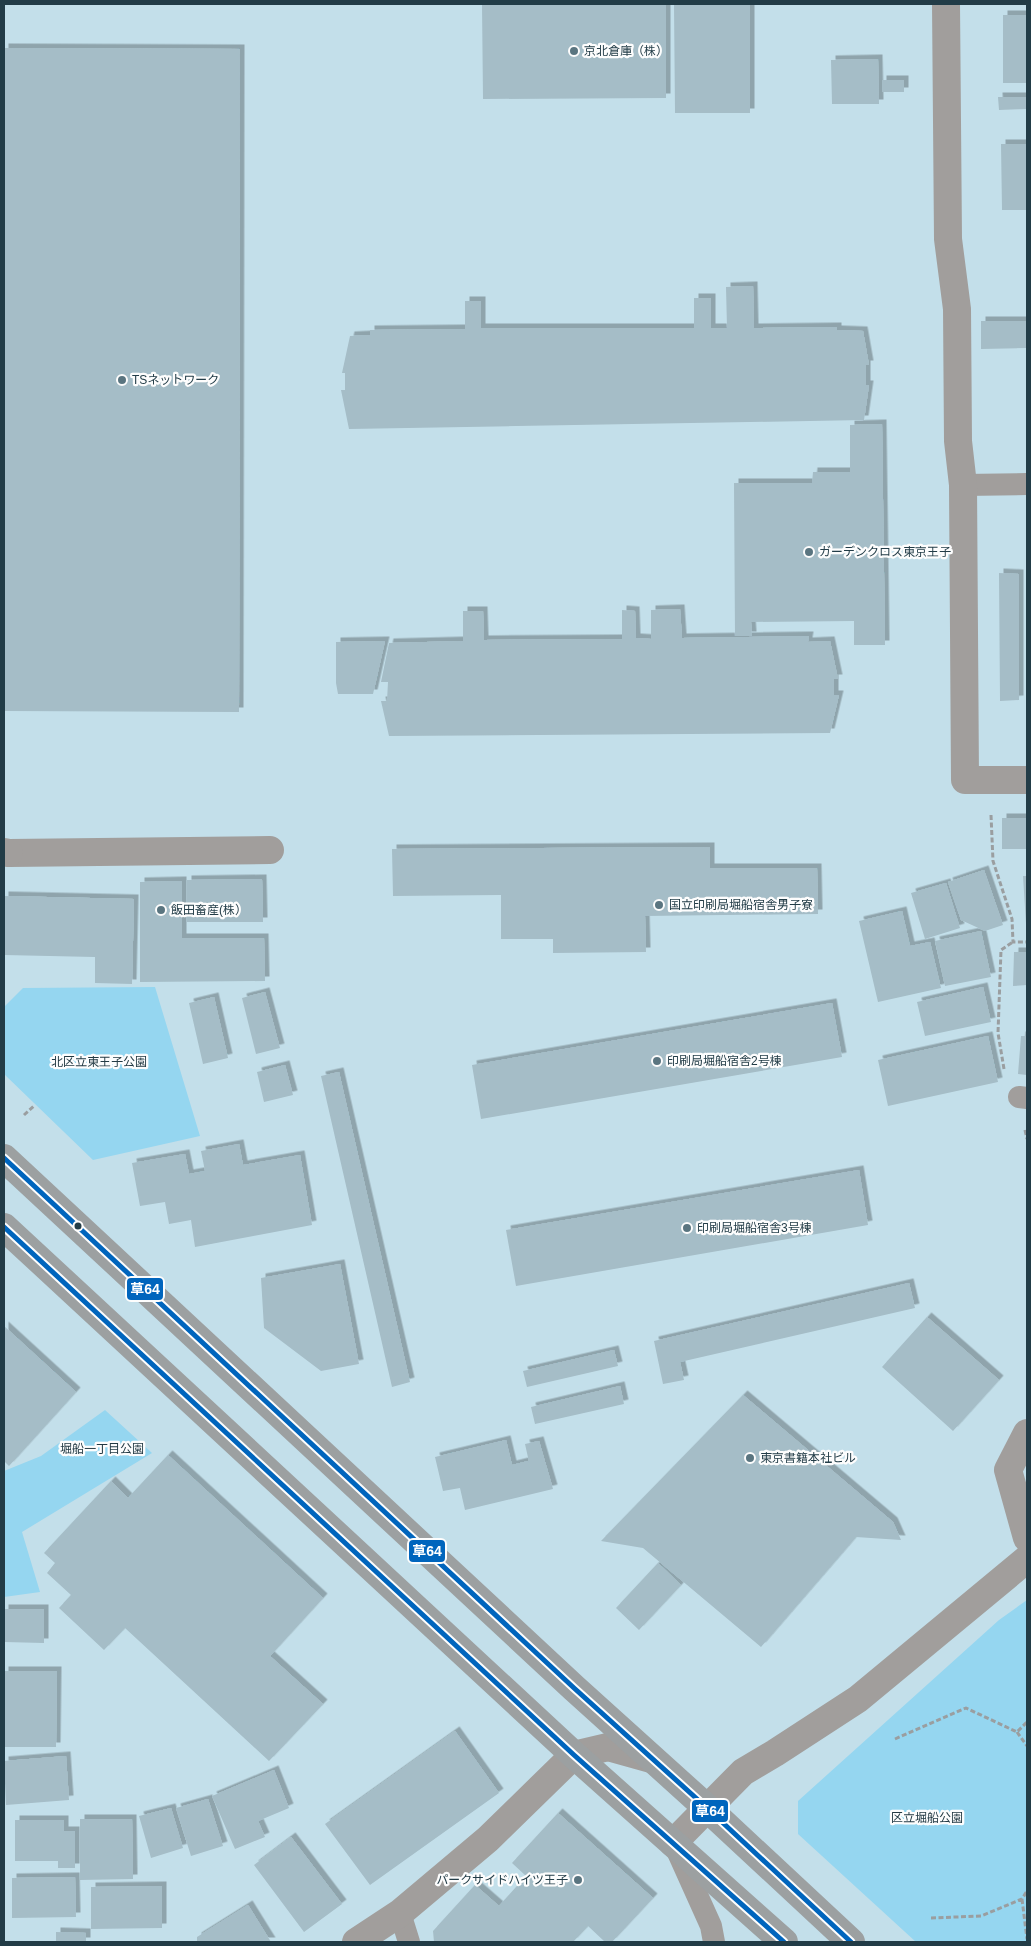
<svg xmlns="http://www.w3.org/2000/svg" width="1031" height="1946" font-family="Helvetica,'Noto Sans JP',sans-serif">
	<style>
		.green { fill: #95d6f0 }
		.building { fill: #a5bdc7; filter: url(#shadow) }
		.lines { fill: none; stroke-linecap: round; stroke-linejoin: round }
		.path { stroke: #9a9ea0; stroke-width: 3; stroke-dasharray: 5 2.5; stroke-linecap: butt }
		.service { stroke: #a19e9c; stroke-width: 22 }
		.minor { stroke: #a19e9c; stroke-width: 28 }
		.tertiary { stroke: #a19e9c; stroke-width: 28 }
		.primary { stroke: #9ca0a1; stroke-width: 28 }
		.bus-1-casing { stroke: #fdfdfd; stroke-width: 9 }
		.bus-1 { stroke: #0065bd; stroke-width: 5 }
		.poi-dot { fill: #5a7580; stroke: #fdfdfd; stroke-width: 2 }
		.bus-dot { fill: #223c47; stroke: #fdfdfd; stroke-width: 2 }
		.labels { text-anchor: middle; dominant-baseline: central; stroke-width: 4.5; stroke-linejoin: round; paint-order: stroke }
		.poi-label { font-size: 12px; fill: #223c47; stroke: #fdfdfd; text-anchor: start }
		.park-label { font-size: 12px; fill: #233a44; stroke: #fdfdfd }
		.line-badge { stroke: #fdfdfd; stroke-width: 2 }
		.badge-label { font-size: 14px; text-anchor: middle; font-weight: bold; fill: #fff }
	</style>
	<defs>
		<filter id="shadow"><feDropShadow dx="4.5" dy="-4.5" stdDeviation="0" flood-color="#0004"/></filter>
	</defs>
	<rect width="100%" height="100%" fill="#c3dfea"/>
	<!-- green -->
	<path class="green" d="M 155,987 L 200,1136 L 93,1160 L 4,1074 L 4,1007 L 23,988 Z
		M 105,1410 L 152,1453 L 22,1532 L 40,1592 L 4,1597 L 4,1471 L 41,1456 Z
		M 1027,1600 L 1027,1942 L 916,1942 L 798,1834 L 798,1801 L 999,1620 Z"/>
	<!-- building -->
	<path class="building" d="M 482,4 L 666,4 L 666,98 L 483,99 Z
		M 674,4 L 750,4 L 750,113 L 675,113 Z
		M 1003,15 L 1027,15 L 1027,83 L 1003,83 Z
		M 4,48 L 240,49 L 239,712 L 4,711 Z
		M 878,59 L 879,104 L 832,104 L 831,60 Z
		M 882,80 L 904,80 L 904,92 L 882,92 Z
		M 998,97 L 1027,97 L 1027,109 L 999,110 Z
		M 1001,144 L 1027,144 L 1027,210 L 1002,210 Z
		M 753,286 L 754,328 L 837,327 L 837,330 L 863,331 L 869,365 L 866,365 L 866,385 L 869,385 L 864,420 L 349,429 L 341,390 L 345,390 L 345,373 L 342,373 L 350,336 L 370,335 L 370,330 L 465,329 L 465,301 L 481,301 L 481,328 L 694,328 L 694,298 L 711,298 L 711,328 L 727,328 L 726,287 Z
		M 981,321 L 1027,321 L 1027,348 L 981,349 Z
		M 882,424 L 885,645 L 854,645 L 854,621 L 751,622 L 752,636 L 735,636 L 734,483 L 812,483 L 813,472 L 850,472 L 850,425 Z
		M 999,573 L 1019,574 L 1019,700 L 1000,701 Z
		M 680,609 L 682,638 L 809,636 L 808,642 L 830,641 L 838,679 L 834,679 L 834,695 L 839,695 L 830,733 L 389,736 L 381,701 L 387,701 L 388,682 L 381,682 L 389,643 L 463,641 L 463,611 L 483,611 L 484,640 L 622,639 L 622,610 L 635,611 L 636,638 L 651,639 L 651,610 Z
		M 385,641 L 373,694 L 338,694 L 336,683 L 336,642 Z
		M 1002,818 L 1027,818 L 1027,849 L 1002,849 Z
		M 710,847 L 710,868 L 817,868 L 818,914 L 645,916 L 646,952 L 553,953 L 553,939 L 501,939 L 501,895 L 393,896 L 392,849 Z
		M 984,870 L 1003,925 L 985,931 L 961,920 L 948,882 Z
		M 1023,876 L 1027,876 L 1027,924 L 1026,924 Z
		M 262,879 L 263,922 L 187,922 L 187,880 Z
		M 182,881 L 182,938 L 264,938 L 265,981 L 140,982 L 140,882 Z
		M 946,883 L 960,928 L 925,939 L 911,893 Z
		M 4,896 L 134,899 L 132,984 L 95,983 L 95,957 L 4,955 Z
		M 902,911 L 910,946 L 930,942 L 941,988 L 878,1002 L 859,921 Z
		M 981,931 L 991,977 L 945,986 L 935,941 Z
		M 1014,952 L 1027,952 L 1027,985 L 1013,986 Z
		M 983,987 L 991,1022 L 925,1036 L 917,1002 Z
		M 265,992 L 280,1048 L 256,1054 L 242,998 Z
		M 214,997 L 228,1058 L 203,1064 L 189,1003 Z
		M 832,1003 L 842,1057 L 481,1119 L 472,1065 Z
		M 988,1036 L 998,1082 L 888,1106 L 878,1060 Z
		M 1021,1036 L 1027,1036 L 1027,1075 L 1018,1074 Z
		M 285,1065 L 293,1095 L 264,1102 L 257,1072 Z
		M 339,1072 L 410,1382 L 392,1387 L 321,1076 Z
		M 239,1144 L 243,1165 L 300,1155 L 312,1225 L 195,1247 L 191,1220 L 169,1224 L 165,1202 L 140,1206 L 132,1163 L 185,1154 L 189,1174 L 205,1171 L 201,1151 Z
		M 859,1170 L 868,1225 L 516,1286 L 506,1230 Z
		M 340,1264 L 359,1364 L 321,1371 L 264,1328 L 261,1278 Z
		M 909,1283 L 915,1308 L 680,1362 L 684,1380 L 663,1384 L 654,1341 Z
		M 927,1317 L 999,1380 L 953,1431 L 882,1367 Z
		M 4,1326 L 76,1392 L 9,1466 L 4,1461 Z
		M 614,1350 L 618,1366 L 527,1387 L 523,1371 Z
		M 620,1386 L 624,1404 L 535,1424 L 531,1407 Z
		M 743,1395 L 893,1522 L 901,1540 L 856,1537 L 761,1647 L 643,1548 L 601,1541 Z
		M 506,1440 L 512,1465 L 528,1461 L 531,1471 L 525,1444 L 539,1441 L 553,1489 L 465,1510 L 460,1488 L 443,1491 L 435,1457 Z
		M 168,1455 L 323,1598 L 270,1656 L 323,1704 L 269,1761 L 125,1628 L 104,1650 L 59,1608 L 71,1595 L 47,1573 L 55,1563 L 44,1553 L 111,1481 L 128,1498 Z
		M 658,1563 L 681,1585 L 639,1630 L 616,1608 Z
		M 4,1609 L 44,1609 L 44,1643 L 4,1642 Z
		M 4,1671 L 57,1671 L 56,1747 L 4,1747 Z
		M 455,1731 L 499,1793 L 370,1885 L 325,1824 Z
		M 66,1756 L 69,1800 L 6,1805 L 4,1761 Z
		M 274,1770 L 289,1808 L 258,1821 L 265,1837 L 235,1849 L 212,1796 Z
		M 208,1799 L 223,1846 L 191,1856 L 176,1808 Z
		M 171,1808 L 183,1848 L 151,1858 L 139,1816 Z
		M 558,1813 L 653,1898 L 612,1942 L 605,1942 L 588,1926 L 573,1942 L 434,1942 L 433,1931 L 475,1885 L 499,1906 L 526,1876 L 512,1863 Z
		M 80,1819 L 132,1819 L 133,1879 L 80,1880 Z
		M 15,1820 L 64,1820 L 64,1831 L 75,1831 L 75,1868 L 58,1868 L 58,1861 L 15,1861 Z
		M 291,1837 L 342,1904 L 304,1932 L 254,1865 Z
		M 75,1877 L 76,1917 L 12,1918 L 12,1878 Z
		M 162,1886 L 162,1928 L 91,1929 L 91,1887 Z
		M 248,1905 L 271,1942 L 197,1942 L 197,1937 Z
		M 56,1932 L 86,1933 L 86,1942 L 56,1942 Z"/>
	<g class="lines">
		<!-- path -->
		<path class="path" d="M 991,815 L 993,861 L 1012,919 L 1013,942 L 1027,942
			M 1004,1069 L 998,1033 L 1001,950 L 1013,942
			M 24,1115 L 35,1105
			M 1025,1130 L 1027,1139
			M 1017,1732 L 1027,1746
			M 895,1739 L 966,1708 L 1017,1732 L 1027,1722
			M 1022,1899 L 1027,1939
			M 931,1918 L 981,1916 L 1022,1899 L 1027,1891"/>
		<!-- service -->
		<path class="service" d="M 963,485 L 1027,484
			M 1019,1097 L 1027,1098
			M 675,1846 L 711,1926 L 714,1942
			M 400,1913 L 409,1942"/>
		<!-- minor -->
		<path class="minor" d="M 946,4 L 948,239 L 957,309 L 958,441 L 963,485 L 965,780 L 1027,780
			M 9,853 L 270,850
			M 1027,1433 L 1008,1470 L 1027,1538
			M 356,1942 L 400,1913 L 488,1839 L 574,1755 L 608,1747 L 651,1759"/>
		<!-- tertiary -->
		<path class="tertiary" d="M 4,852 L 9,853
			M 673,1843 L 743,1772 L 775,1753 L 858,1699 L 1027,1559"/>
		<!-- primary -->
		<path class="primary" d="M 4,1158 L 574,1688 L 707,1808 L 851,1942
			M 4,1227 L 574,1755 L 784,1942"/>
		<defs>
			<path id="bus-1" d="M 4,1158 L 574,1688 L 707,1808 L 851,1942
				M 4,1227 L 574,1755 L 784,1942"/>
		</defs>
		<!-- bus-1 casing -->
		<use href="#bus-1" class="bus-1-casing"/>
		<!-- bus-1 -->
		<use href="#bus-1" class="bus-1"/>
	</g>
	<!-- markers -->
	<g class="poi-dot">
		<circle cx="574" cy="51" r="5"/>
		<circle cx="122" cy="380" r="5"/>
		<circle cx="809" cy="552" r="5"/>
		<circle cx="659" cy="905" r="5"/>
		<circle cx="161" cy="910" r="5"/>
		<circle cx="657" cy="1061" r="5"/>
		<circle cx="687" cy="1228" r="5"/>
		<circle cx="750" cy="1458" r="5"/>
		<circle cx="578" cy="1880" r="5"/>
	</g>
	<circle class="bus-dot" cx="78" cy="1226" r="4.5"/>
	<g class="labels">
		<!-- poi labels -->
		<g class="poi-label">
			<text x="584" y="51">京北倉庫（株）</text>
			<text x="132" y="380">TSネットワーク</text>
			<text x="819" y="552">ガーデンクロス東京王子</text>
			<text x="669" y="905">国立印刷局堀船宿舎男子寮</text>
			<text x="171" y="910">飯田畜産(株）</text>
			<text x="667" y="1061">印刷局堀船宿舎2号棟</text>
			<text x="697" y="1228">印刷局堀船宿舎3号棟</text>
			<text x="760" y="1458">東京書籍本社ビル</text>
			<text x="568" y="1880" text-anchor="end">パークサイドハイツ王子</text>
		</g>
		<!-- park labels -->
		<g class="park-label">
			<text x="99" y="1062">北区立東王子公園</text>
			<text x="102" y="1449">堀船一丁目公園</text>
			<text x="927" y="1818">区立堀船公園</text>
		</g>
	</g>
	<g class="line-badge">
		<rect x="126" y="1277" width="38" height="24" rx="5" fill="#0065bd"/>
		<rect x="408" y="1539" width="38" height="24" rx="5" fill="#0065bd"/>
		<rect x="691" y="1799" width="38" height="24" rx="5" fill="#0065bd"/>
	</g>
	<g class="badge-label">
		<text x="145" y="1294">草64</text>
		<text x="427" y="1556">草64</text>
		<text x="710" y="1816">草64</text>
	</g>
	<!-- border -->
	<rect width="1031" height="1946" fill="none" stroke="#223c47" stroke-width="10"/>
</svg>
